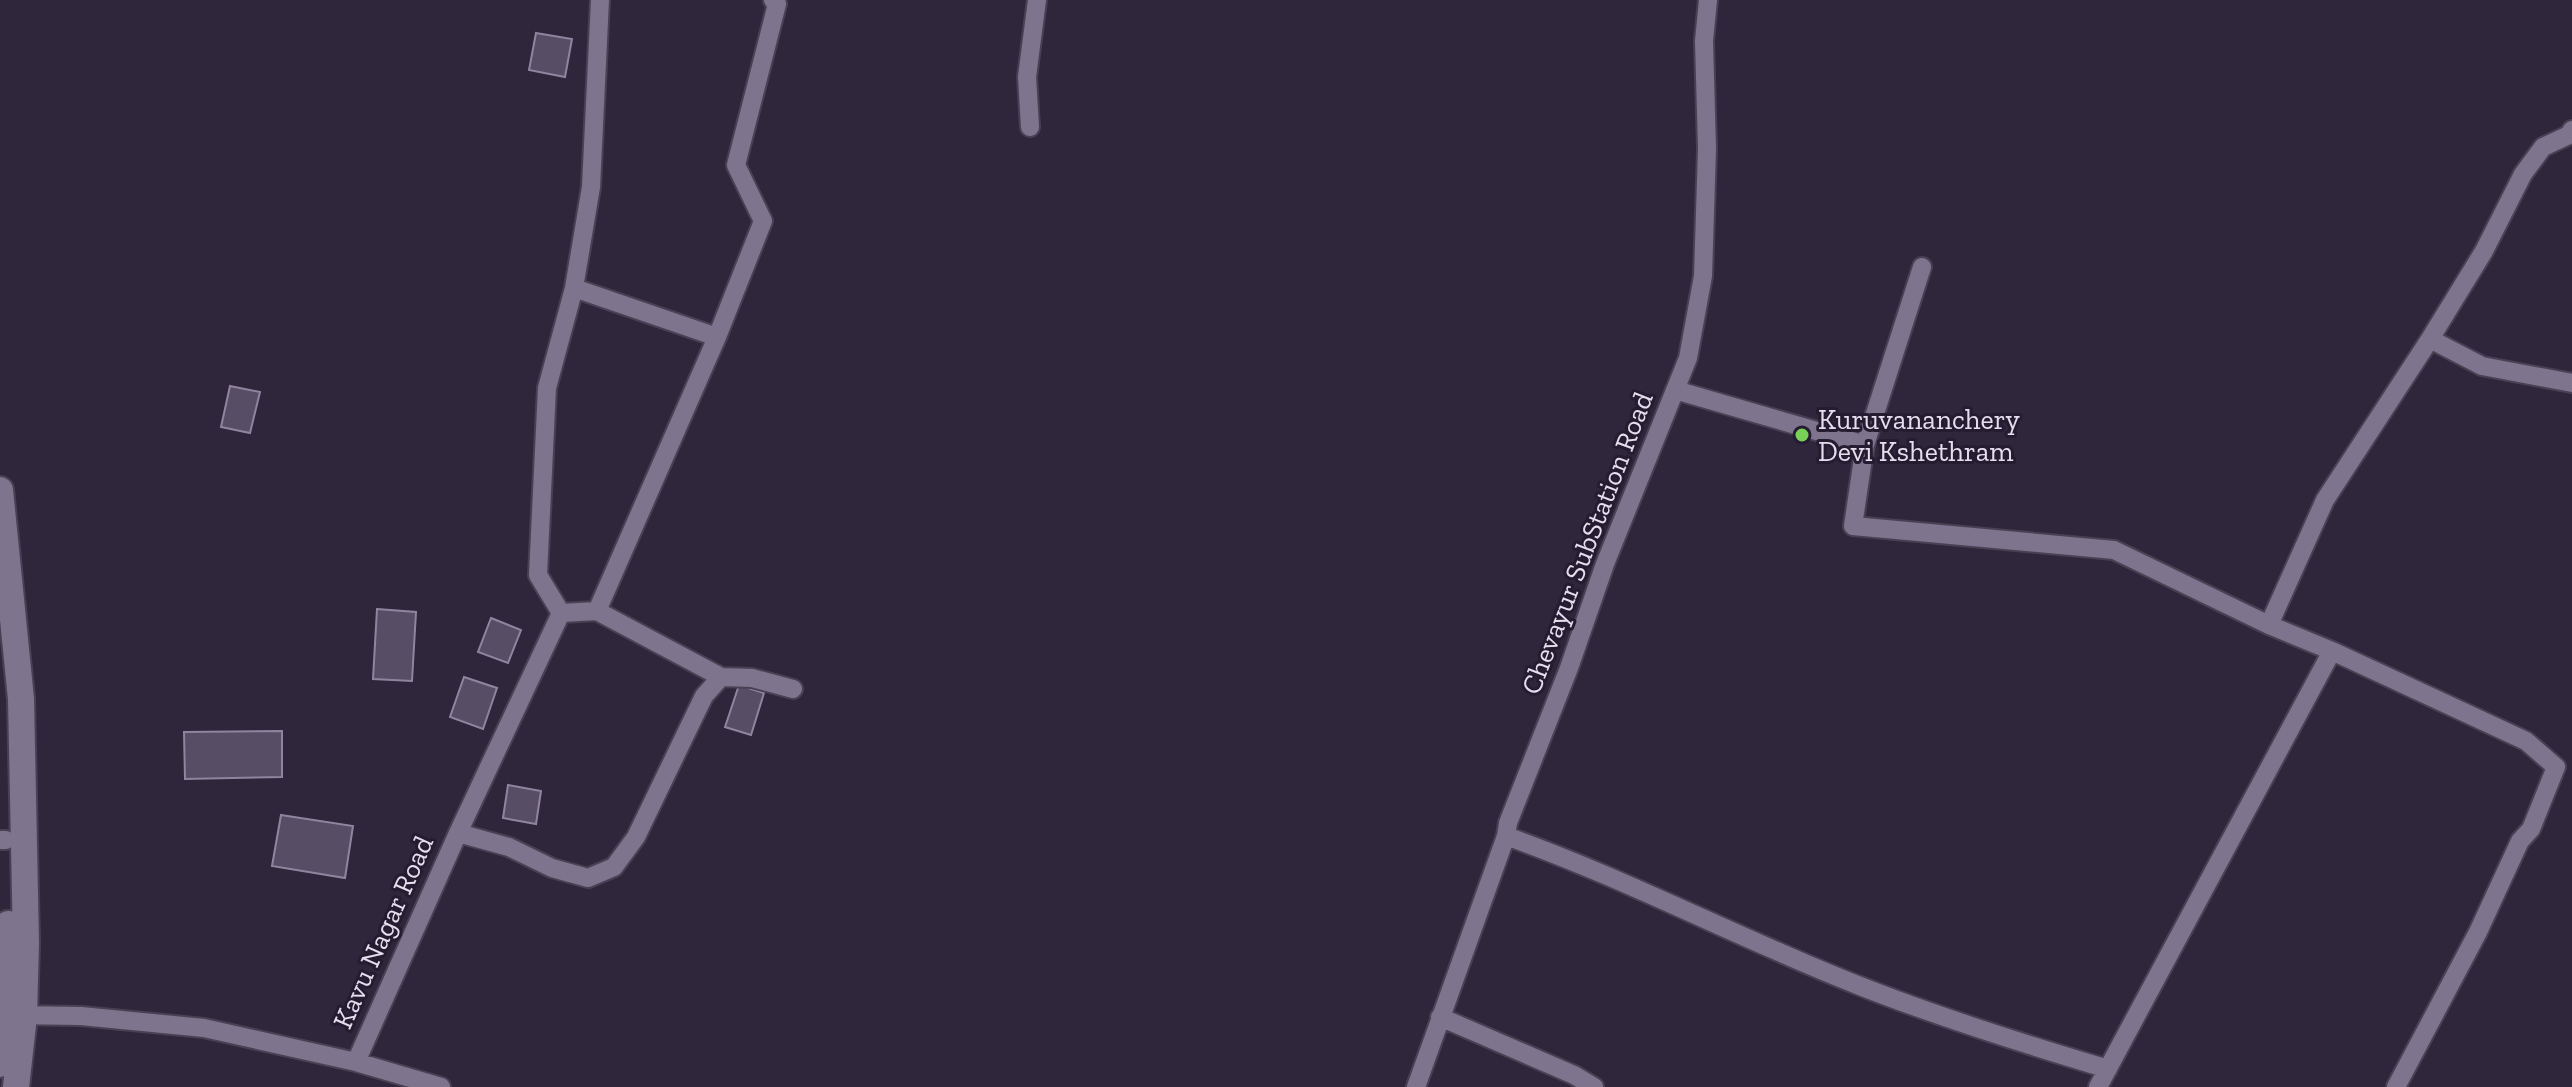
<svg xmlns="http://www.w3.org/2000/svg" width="2572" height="1087" font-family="'Zilla Slab',serif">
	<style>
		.building { fill: #574d65; stroke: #90859f; stroke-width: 2 }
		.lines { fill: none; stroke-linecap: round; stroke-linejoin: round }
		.street-casing { stroke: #494153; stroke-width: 22 }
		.secondary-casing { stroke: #494153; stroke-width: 30 }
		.street { stroke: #7e748d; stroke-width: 18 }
		.secondary { stroke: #7e748d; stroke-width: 26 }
		.poi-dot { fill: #7ad157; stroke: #261c31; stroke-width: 3 }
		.labels { text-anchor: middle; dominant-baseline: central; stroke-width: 6; stroke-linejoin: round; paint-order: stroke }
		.poi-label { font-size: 28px; fill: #e5dfed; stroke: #261c31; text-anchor: start }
		.street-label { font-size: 28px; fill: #e5dfed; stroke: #261c31 }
	</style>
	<rect width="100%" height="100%" fill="#2f263b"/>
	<!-- building -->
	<path class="building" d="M 536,33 L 572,39 L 565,77 L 529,70 Z
		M 230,386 L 260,392 L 250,433 L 221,427 Z
		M 377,609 L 416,612 L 412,681 L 373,679 Z
		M 491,618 L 521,630 L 508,663 L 478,652 Z
		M 464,677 L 497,688 L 483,729 L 450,717 Z
		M 739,685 L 764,693 L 751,735 L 725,727 Z
		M 282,731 L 282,777 L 185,779 L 184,732 Z
		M 508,785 L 541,791 L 536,824 L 503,818 Z
		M 281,815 L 353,826 L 345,878 L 272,866 Z"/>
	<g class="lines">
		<defs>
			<path id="street" d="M 600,0 L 591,187 L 574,288 L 717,337
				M 1030,127 L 1027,77 L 1037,0
				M 2572,130 L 2569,135 L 2543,147 L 2523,174 L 2484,251 L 2430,339 L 2482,366 L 2572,383
				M 1675,390 L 1865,445 L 1853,526 L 2114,550 L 2269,625 L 2332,651 L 2526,741 L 2556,767 L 2531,829 L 2520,841 L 2478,932 L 2396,1087
				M 1865,445 L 1922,267
				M 597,611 L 717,337 L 763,221 L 736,165 L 777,4 L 773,0
				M 561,613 L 538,575 L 547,388 L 574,288
				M 2269,625 L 2325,500 L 2430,339
				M 458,833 L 561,613 L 597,611 L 721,677
				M 1506,836 C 1627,879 1740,939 1860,986 C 1941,1018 2024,1044 2108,1069
				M 0,840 L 6,840
				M 12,1015 L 81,1016 L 204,1028 L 356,1062 L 458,833 L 509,847 L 552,868 L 588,878 L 614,867 L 636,837 L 704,696 L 721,677 L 752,678 L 793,689
				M 1440,1017 L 1574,1075 L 1594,1087
				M 356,1062 L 441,1087
				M 1416,1087 L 1506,836 L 1508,823 L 1569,668 L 1605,564 L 1688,358 L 1703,276 L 1707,149 L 1704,41 L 1708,0
				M 2098,1087 L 2332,651"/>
			<path id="secondary" d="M 0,490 L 21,699 L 26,943 L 24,1016 L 16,1087
				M 0,1064 L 5,1015 L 8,924"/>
		</defs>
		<!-- street casing -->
		<use href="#street" class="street-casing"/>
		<!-- secondary casing -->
		<use href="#secondary" class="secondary-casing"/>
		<!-- street -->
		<use href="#street" class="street"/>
		<!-- secondary -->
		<use href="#secondary" class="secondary"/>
	</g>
	<!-- markers -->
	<circle class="poi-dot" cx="1802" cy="435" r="8"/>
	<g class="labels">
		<!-- poi labels -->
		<g class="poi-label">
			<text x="1818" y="419">Kuruvananchery<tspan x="1818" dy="32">Devi Kshethram</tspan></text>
		</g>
		<!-- street labels -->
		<g class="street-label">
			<text transform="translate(1587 543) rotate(-69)">Chevayur SubStation Road</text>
			<text transform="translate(383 932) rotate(-66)">Kavu Nagar Road</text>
		</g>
	</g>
</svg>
